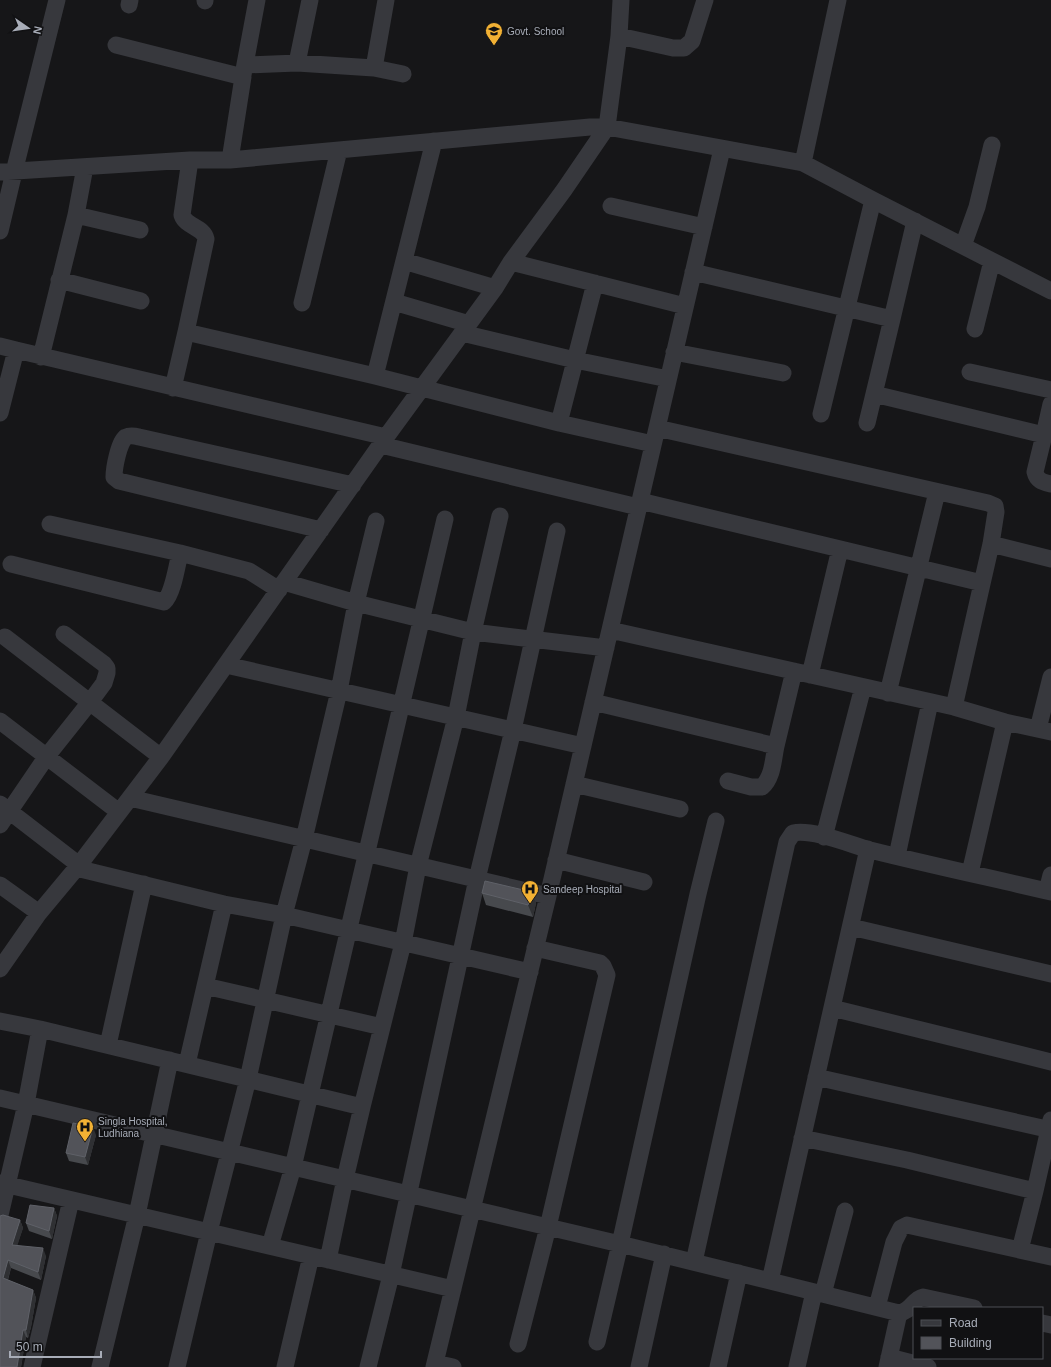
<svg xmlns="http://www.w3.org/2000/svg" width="1051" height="1367" font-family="Helvetica,sans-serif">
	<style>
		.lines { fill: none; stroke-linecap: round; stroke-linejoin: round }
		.minor { stroke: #37383d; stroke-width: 17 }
		.wall { fill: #47494d }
		.shaded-wall { fill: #2f3033 }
		.building { fill: #525359; stroke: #5f6168 }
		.labels { text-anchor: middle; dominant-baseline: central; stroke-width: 4; stroke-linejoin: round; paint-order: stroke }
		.poi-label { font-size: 10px; fill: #a8adb8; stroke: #111113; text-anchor: start }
	</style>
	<rect width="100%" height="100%" fill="#161618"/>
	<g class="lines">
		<!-- minor -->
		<path class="minor" d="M 386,0 L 374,68 L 403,74
			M 205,1 L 205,0
			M 129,5 L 130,0
			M 619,36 L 673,48 L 684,48 L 692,41 L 705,0
			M 116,45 L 243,77 L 230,160
			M 297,63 L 310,0
			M 245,65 L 297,63 L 374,68
			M 243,75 L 257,0
			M 803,163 L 838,0
			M 0,172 L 190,160 L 230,160 L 590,127 L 607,127 L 803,163 L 873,200 L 1051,291
			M 611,206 L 704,227
			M 76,215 L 140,230
			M 0,231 L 14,172 L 57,0
			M 963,246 L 977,207 L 992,145
			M 404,261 L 495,288
			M 511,262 L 685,306
			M 693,272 L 892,319 L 915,221
			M 59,280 L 141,301
			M 394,302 L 469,324
			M 302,303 L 339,150
			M 975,329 L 992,261
			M 186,332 L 206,239 C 204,227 186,227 182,215 L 190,160
			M 462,333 L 575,360 L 668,379
			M 0,346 L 16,350 L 0,413
			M 16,350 L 386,437
			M 674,352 L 783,373
			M 41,357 L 76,215 L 85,167
			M 970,372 L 1051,390
			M 375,376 L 434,141
			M 173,388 L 186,332 L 375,376 L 559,423 L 595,283
			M 874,394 L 1044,435 L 1051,404
			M 821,414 L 873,200
			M 559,423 L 653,444
			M 867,423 L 892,319
			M 1044,435 L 1035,472 C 1037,481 1043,482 1051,484
			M 381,445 L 638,507
			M 640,501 L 982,583
			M 50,524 L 180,553
			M 321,530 L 119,481 L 114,477 C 114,468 119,441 126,437 C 130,435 135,436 139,437 L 353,485
			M 991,544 L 1051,559
			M 11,564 L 164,602 C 173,594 177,565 180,553 L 249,571 L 279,590
			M 284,582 L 356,603 L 473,632 L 606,648
			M 610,630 L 954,707 L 991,544 L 996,512 L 995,506 L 988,503 L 657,428
			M 5,637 L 161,757
			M 226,665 L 583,746
			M 810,675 L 840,549
			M 888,693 L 937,492
			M 593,702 L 776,746 L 794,671
			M 954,707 L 1005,722 L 1051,732
			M 0,721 L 119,812
			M 1038,729 L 1051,677
			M 728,781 L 751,787 L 762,787 C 773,777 773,760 776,746
			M 574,784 L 680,809
			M 130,798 L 548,896
			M 0,804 L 79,865
			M 0,825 L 47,756 L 90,702 L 104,683 L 107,673 L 107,668 L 104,664 L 64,634
			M 824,837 L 863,687
			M 897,856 L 930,702
			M 556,860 L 644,882
			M 76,868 L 224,904 L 284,915 L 530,972
			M 970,873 L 1005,722
			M 0,885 L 39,913
			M 1047,891 L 1051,875
			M 851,927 L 1051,974
			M 0,969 L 39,913 L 79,865 L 161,757 L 386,437 L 495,288 L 511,262 L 564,190 L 607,127 L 619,36 L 621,0
			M 205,986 L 382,1027
			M 832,1008 L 1051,1062
			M 0,1021 L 40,1029 L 26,1104 L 0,1215
			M 40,1029 L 362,1107 L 345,1179 L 328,1260
			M 108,1045 L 144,884
			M 187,1064 L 224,904
			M 816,1077 L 1051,1130
			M 0,1098 L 620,1244 L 698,894 L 716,821
			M 362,1107 L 403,943 L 418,866 L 456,717 L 473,632 L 500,516
			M 802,1138 L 907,1160 L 1035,1191 L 1051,1120
			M 0,1183 L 453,1289
			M 270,1246 L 293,1167 L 445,519
			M 1020,1250 L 1035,1191
			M 694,1262 L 787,842 L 793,833 C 813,829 849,844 870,850 C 930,865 991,878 1051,892
			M 770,1281 L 868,849
			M 823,1294 L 845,1211
			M 877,1307 L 894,1242 L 901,1228 L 907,1225 L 1051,1257
			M 1042,1323 L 1051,1325
			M 597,1342 L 620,1244 L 899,1313 C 912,1311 913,1299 923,1297 L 974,1308
			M 518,1344 L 548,1227 L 607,975 L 603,966 L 600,963 L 535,948
			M 889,1357 L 928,1367
			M 435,1363 L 453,1367
			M 32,1367 L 71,1200
			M 100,1367 L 137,1215 L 170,1060
			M 177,1367 L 209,1232 L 248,1079 L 284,915 L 304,839 L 339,691 L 356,603 L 376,521
			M 285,1367 L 311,1256
			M 368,1367 L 391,1275 L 477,879 L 513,730 L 557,531
			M 434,1367 L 548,896 L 722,149
			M 639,1367 L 664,1254
			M 718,1367 L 739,1273
			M 797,1367 L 814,1292
			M 887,1367 L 899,1313"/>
	</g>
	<!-- wall -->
	<path class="wall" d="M 532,892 L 536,903 L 533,917 L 486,905 L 482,893 Z
		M 96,1135 L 88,1165 L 69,1161 L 66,1153 Z
		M 54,1208 L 57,1216 L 52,1239 L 29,1231 L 26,1223 Z
		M 0,1216 L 20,1220 L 23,1228 L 17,1245 L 46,1256 L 41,1280 L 11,1268 L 8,1280 L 33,1290 L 36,1298 L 31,1327 L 28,1338 L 26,1337 L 21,1367 L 0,1367 Z"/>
	<!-- shaded-wall -->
	<path class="shaded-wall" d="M 532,892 L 536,903 L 533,917 L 528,905 Z
		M 93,1127 L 96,1135 L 88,1165 L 85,1157 Z
		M 54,1208 L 57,1216 L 52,1239 L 49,1231 Z
		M 20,1220 L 23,1228 L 15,1253 L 12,1245 Z
		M 43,1248 L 46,1256 L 41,1280 L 38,1272 Z
		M 8,1260 L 11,1268 L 6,1286 L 3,1278 Z
		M 33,1290 L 36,1298 L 31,1327 L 28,1338 L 26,1330 Z
		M 23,1330 L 26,1337 L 21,1367 L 17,1367 Z"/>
	<!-- building -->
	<path class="building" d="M 485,881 L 532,892 L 528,905 L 482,893 Z
		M 73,1123 L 93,1127 L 85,1157 L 66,1153 Z
		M 30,1205 L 54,1208 L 49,1231 L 26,1223 Z
		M 3,1215 L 20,1220 L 12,1245 L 43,1248 L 38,1272 L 8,1260 L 3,1278 L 33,1290 L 28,1319 L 26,1330 L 23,1330 L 17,1367 L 0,1367 L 0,1216 Z"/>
	<!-- icons -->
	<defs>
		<symbol id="school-pin" viewBox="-11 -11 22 30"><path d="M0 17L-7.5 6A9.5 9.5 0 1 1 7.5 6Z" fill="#f2b134" stroke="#111113"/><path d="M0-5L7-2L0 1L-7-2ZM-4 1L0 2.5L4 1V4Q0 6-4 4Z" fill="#111"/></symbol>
		<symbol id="hospital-pin" viewBox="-11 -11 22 30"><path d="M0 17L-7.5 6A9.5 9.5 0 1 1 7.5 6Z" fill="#f2b134" stroke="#111113"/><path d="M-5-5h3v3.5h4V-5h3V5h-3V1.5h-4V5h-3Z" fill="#111"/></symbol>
	</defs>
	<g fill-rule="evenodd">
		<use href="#school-pin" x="484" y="21" width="20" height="27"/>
		<use href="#hospital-pin" x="520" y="879" width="20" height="27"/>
		<use href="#hospital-pin" x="75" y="1117" width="20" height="27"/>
	</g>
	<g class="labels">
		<!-- poi labels -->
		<g class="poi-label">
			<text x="507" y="31">Govt. School</text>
			<text x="543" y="889">Sandeep Hospital</text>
			<text x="98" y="1121">Singla Hospital,<tspan x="98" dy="12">Ludhiana</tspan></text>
		</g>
	</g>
	<!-- legend -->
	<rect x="913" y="1307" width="130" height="52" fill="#111113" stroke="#4d4f55"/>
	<rect x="921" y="1320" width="20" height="6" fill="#37383d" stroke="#4d4f55"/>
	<text x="949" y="1327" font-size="12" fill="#a8adb8">Road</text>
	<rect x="921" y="1337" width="20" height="12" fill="#525359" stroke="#4d4f55"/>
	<text x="949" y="1347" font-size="12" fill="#a8adb8">Building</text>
	<!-- north arrow -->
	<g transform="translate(28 28) rotate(103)" stroke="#111113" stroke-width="3" paint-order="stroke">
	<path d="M0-3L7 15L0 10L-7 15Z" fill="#a8adb8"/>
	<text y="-6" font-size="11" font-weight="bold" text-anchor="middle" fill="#a8adb8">N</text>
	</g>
	<!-- scale -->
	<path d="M10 1351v6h91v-6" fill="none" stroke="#a8adb8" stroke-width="2"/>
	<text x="16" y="1351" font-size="12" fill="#a8adb8" stroke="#111113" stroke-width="3" paint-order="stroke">50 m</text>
</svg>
